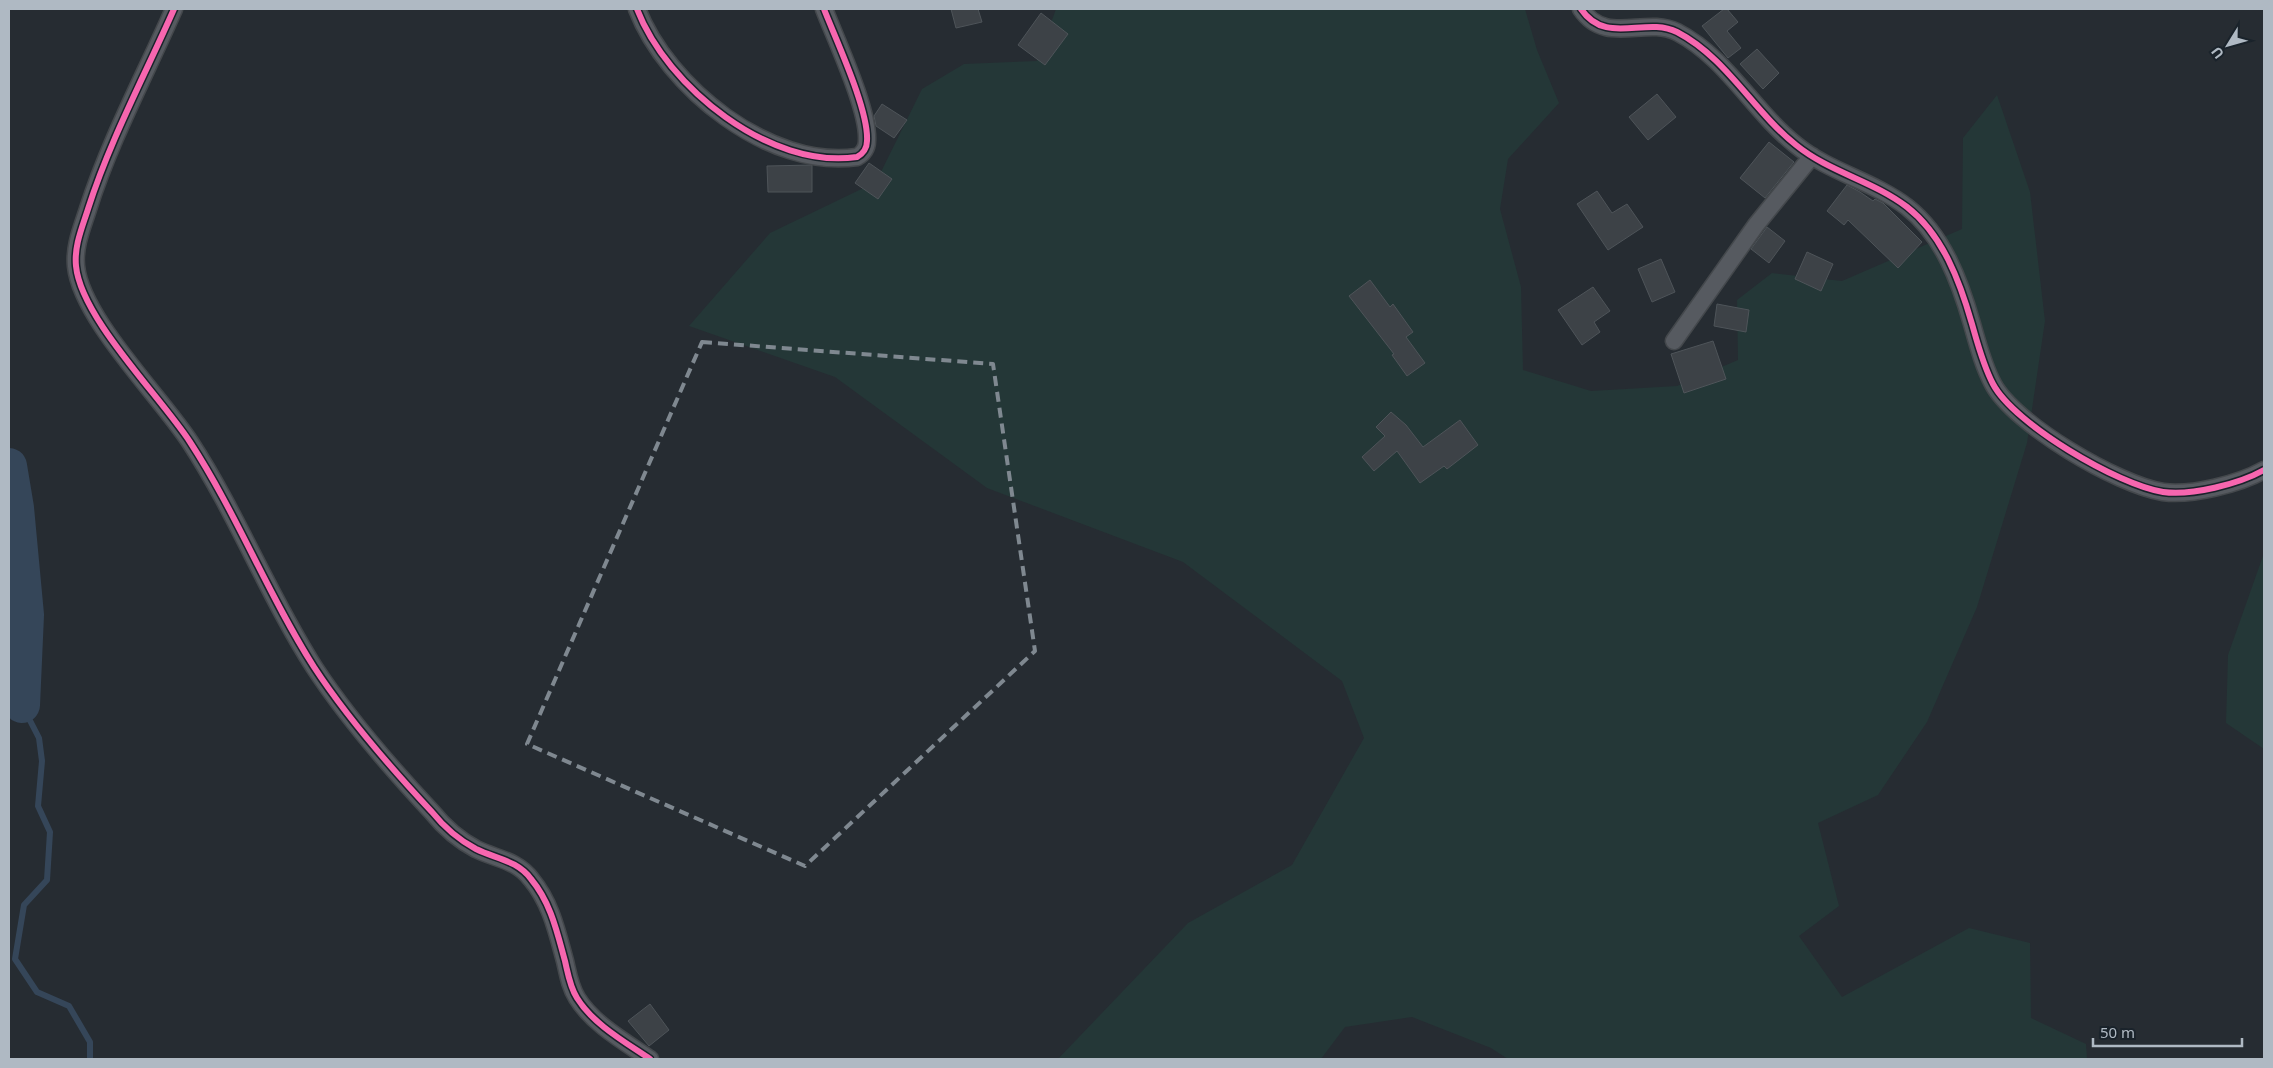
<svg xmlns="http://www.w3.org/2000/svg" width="2273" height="1068" font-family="'Noto Sans',sans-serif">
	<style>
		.green { fill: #243737 }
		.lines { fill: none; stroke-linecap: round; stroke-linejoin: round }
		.stream { stroke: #354659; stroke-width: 6 }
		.river { stroke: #354659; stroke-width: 36 }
		.building { fill: #3d4247; stroke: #4e5459 }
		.minor-casing { stroke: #44484c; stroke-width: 19 }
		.minor { stroke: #565a60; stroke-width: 16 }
		.cycleway-casing { stroke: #1a232b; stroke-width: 9 }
		.cycleway { stroke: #f766af; stroke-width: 6 }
		.marked { fill: none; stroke: #7f8890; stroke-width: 4; stroke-dasharray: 10 6; stroke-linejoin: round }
	</style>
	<rect width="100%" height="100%" fill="#262c32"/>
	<!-- green -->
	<path class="green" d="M 1056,9 L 1525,9 L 1537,50 L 1559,103 L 1508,159 L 1500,209 L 1521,287 L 1523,370 L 1591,391 L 1677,386 L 1738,360 L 1737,300 L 1772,273 L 1842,281 L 1962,229 L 1963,138 L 1997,95 L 2030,192 L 2045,321 L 2027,443 L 1977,607 L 1927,722 L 1878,795 L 1818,823 L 1839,906 L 1799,936 L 1842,997 L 1969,928 L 2030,943 L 2031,1018 L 2086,1044 L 2087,1059 L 1508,1059 L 1491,1048 L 1412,1017 L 1345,1027 L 1321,1059 L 1058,1059 L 1188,923 L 1292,865 L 1364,738 L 1342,681 L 1183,562 L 987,488 L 835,377 L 689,326 L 770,233 L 876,182 L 922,89 L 964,64 L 1037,61 Z
		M 2264,553 L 2264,749 L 2226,723 L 2228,655 Z"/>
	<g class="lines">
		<!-- stream -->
		<path class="stream" d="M 22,705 L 39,738 L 42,761 L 38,806 L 50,832 L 47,880 L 24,905 L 15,959 L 37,992 L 69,1006 L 90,1042 L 90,1059"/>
		<!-- river -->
		<path class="river" d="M 9,466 L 16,508 L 26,615 L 22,705"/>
	</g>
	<!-- building -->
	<path class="building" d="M 951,9 L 978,9 L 982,22 L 956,28 Z
		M 1724,9 L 1727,9 L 1738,22 L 1727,31 L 1741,48 L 1728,58 L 1702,26 Z
		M 1041,13 L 1068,34 L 1045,65 L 1018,45 Z
		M 1757,49 L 1779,73 L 1763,89 L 1740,64 Z
		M 1657,94 L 1676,117 L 1648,140 L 1629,117 Z
		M 882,104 L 907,120 L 894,138 L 876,126 L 874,116 Z
		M 1769,142 L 1794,162 L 1765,198 L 1740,178 Z
		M 869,163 L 892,179 L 878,199 L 855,183 Z
		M 812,165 L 812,192 L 768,192 L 767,166 Z
		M 1847,185 L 1860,192 L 1873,201 L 1875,199 L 1883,203 L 1922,242 L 1898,268 L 1848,220 L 1844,225 L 1827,211 Z
		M 1597,191 L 1612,213 L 1627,204 L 1643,227 L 1608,250 L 1577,204 Z
		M 1767,227 L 1785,241 L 1769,263 L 1751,249 Z
		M 1807,252 L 1833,264 L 1821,291 L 1795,279 Z
		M 1661,259 L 1675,292 L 1652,302 L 1638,269 Z
		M 1370,280 L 1390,307 L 1393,304 L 1413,332 L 1406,337 L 1425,363 L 1407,376 L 1392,355 L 1394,354 L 1349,296 Z
		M 1593,287 L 1610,311 L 1594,322 L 1600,332 L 1582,345 L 1558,310 Z
		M 1717,304 L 1749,310 L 1746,332 L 1714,326 Z
		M 1713,341 L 1726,379 L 1684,393 L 1671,354 Z
		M 1391,412 L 1406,425 L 1423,447 L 1460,420 L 1478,445 L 1447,469 L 1444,466 L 1420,483 L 1397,451 L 1374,471 L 1362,457 L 1385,436 L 1376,427 Z
		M 650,1004 L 669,1030 L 649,1046 L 628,1021 Z"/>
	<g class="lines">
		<defs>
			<path id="minor" d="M 174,9 C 145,75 110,140 88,209 C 82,228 74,246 76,266 C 81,318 160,396 190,442 C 237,514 268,595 314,667 C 348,719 390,767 432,812 C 444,827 459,840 476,849 C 496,859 517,860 531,879 C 551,903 557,932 565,961 C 568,974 570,987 577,998 C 593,1024 625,1042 650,1059
				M 637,9 C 667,87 770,170 857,157 C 863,154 867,148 867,141 C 869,110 836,40 824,9
				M 1581,9 C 1606,46 1645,16 1677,32 C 1727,58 1753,111 1796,145 C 1829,172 1873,181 1907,207 C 1943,235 1960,282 1972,324 C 1978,345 1983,365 1993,384 C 2014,424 2118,485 2163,492 C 2191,496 2239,484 2264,470
				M 1674,341 L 1756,225 L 1812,156"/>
		</defs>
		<!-- minor casing -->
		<use href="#minor" class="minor-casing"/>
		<!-- minor -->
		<use href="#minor" class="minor"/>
		<defs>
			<path id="cycleway" d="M 174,9 C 145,75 110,140 88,209 C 82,228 74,246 76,266 C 81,318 160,396 190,442 C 237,514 268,595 314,667 C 348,719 390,767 432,812 C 444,827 459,840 476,849 C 496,859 517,860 531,879 C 551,903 557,932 565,961 C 568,974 570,987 577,998 C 593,1024 625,1042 650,1059
				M 637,9 C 667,87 770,170 857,157 C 863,154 867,148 867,141 C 869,110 836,40 824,9
				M 1581,9 C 1606,46 1645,16 1677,32 C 1727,58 1753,111 1796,145 C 1829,172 1873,181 1907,207 C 1943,235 1960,282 1972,324 C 1978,345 1983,365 1993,384 C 2014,424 2118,485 2163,492 C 2191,496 2239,484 2264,470"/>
		</defs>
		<!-- cycleway casing -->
		<use href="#cycleway" class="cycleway-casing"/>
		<!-- cycleway -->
		<use href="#cycleway" class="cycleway"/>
	</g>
	<!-- marked area -->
	<path class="marked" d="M 702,342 L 993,364 L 1035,651 L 805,866 L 527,744 Z"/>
	<!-- border -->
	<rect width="2273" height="1068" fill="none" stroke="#afb9c3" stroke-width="20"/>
	<!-- north arrow -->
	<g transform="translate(2228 45) rotate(233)" stroke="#1a232b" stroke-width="4" paint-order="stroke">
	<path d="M0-4L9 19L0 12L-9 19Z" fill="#afb9c3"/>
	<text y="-8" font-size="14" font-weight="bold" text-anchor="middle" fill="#afb9c3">U</text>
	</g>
	<!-- scale -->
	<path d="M2093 1038v8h149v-8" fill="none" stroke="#afb9c3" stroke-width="2.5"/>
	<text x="2100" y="1038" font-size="15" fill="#afb9c3" stroke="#1a232b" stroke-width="4" paint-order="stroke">50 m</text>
</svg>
